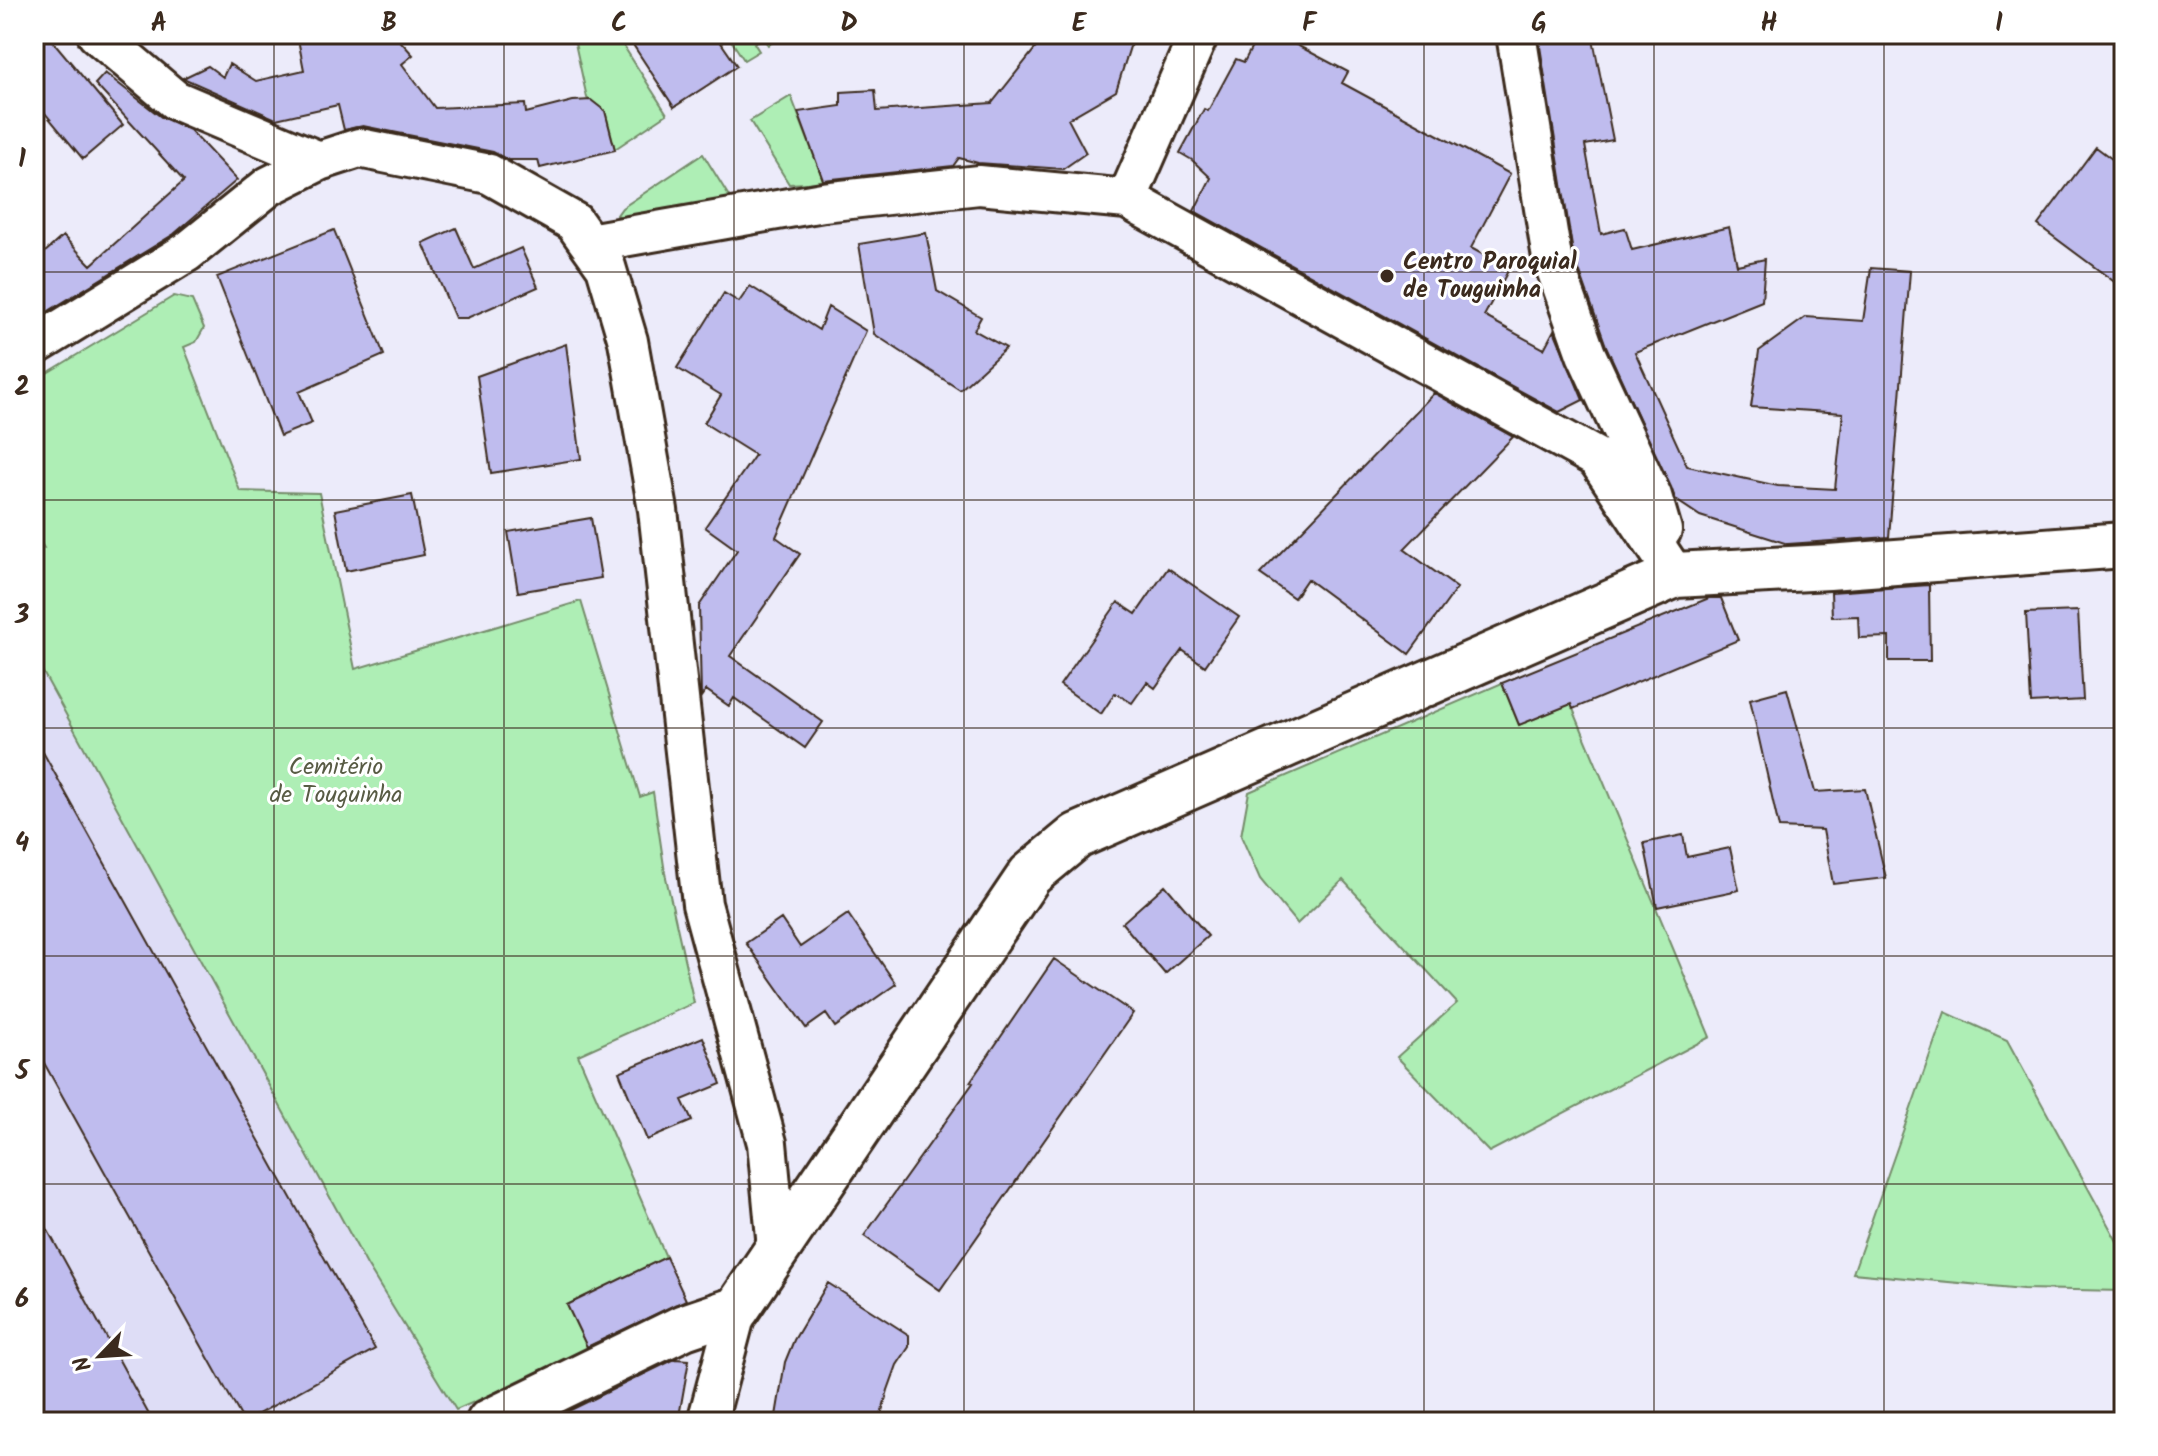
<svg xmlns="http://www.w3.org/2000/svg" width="2158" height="1456" font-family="Kalam,sans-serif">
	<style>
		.built { fill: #deddf6 }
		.green { fill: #aeeeb5; stroke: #748c6a; stroke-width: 2 }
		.building { fill: #bfbcee; stroke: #3b2a1e; stroke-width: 2 }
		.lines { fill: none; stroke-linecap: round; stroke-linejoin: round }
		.minor-casing { stroke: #3b2a1e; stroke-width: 44 }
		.tertiary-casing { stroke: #3b2a1e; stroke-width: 50 }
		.minor { stroke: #fff; stroke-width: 38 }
		.tertiary { stroke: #fff; stroke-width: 44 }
		.grid { fill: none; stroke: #3b2a1e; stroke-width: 2; stroke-opacity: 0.55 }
		.poi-dot { fill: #3b2a1e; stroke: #fff; stroke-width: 3 }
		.labels { text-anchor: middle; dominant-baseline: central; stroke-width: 6; stroke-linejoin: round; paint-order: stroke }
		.poi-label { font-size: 24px; font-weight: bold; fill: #3b2a1e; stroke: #fff; text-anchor: start }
		.park-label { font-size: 24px; fill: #585b44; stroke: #fff }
		.neatline { fill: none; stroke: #3b2a1e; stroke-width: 3 }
		.grid-label { font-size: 26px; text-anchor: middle; font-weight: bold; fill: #3b2a1e }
	</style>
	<rect width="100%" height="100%" fill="#ecebfa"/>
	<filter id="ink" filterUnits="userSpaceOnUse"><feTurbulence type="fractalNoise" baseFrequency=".0125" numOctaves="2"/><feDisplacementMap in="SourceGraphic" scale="16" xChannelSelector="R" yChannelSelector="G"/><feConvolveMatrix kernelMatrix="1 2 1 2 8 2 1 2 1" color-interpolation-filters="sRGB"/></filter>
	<g filter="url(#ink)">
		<!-- built -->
		<path class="built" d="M 34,656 L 367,1265 L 456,1410 L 431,1422 L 34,1422 Z"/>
		<!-- green -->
		<path class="green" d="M 573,34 L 616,34 L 667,114 L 615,149 L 605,111 L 587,98 Z
			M 727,34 L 781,34 L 781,37 L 768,45 L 763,38 L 754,43 L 759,51 L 744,60 Z
			M 791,96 L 824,182 L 789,184 L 750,121 Z
			M 703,154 L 730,198 L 626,220 L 617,215 L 622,208 Z
			M 174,296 L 192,300 L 204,328 L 196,342 L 184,347 L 240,491 L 319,493 L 355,669 L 581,601 L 640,797 L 653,792 L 665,873 L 694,1003 L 578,1055 L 666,1257 L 567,1305 L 589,1351 L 456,1410 L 367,1265 L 34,656 L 34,553 L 44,548 L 34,532 L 34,381 Z
			M 1502,683 L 1519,725 L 1571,704 L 1710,1037 L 1489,1152 L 1397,1057 L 1457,1003 L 1343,880 L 1297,924 L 1260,879 L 1241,836 L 1249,792 Z
			M 1945,1012 L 2007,1040 L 2124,1254 L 2124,1291 L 2023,1289 L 1853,1273 Z"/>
		<!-- building -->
		<path class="building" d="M 34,34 L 47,34 L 123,125 L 83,159 L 34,100 Z
			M 297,34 L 394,34 L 413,55 L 402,64 L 435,108 L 525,104 L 526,113 L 573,101 L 591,100 L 605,111 L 615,150 L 540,168 L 538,160 L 508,160 L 493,152 L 363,126 L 344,130 L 338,105 L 276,119 L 183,78 L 208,66 L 223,77 L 229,64 L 256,81 L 304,70 Z
			M 626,34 L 715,34 L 737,66 L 674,107 Z
			M 1084,34 L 1134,34 L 1116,91 L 1068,119 L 1086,153 L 1063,169 L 978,163 L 959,158 L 953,166 L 823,180 L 798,112 L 841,106 L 841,92 L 875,90 L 877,111 L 992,103 L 1042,40 Z
			M 1269,34 L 1276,34 L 1348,72 L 1342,83 L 1510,174 L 1471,248 L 1509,269 L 1484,316 L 1544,349 L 1554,330 L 1583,400 L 1559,412 L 1194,211 L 1211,178 L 1192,160 L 1180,153 L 1204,109 L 1208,111 L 1236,59 L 1244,62 L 1254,43 L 1262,47 Z
			M 1538,34 L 1592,34 L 1613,140 L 1585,145 L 1601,234 L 1625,228 L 1632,250 L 1729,227 L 1737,265 L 1765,259 L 1762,301 L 1635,352 L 1687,466 L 1778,486 L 1835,489 L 1843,413 L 1751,407 L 1759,351 L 1806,317 L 1863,321 L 1871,268 L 1910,271 L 1889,537 L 1788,544 L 1700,516 L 1676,500 L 1606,346 L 1573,253 Z
			M 105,73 L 161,117 L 190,130 L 237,180 L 174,234 L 34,320 L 34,262 L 63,236 L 91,265 L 184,181 L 95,84 Z
			M 2096,147 L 2124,168 L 2124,289 L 2038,225 Z
			M 456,228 L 474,269 L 521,248 L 538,287 L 467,318 L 455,318 L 423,243 Z
			M 334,230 L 384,355 L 299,392 L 312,423 L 280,436 L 217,277 Z
			M 926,233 L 937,291 L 981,317 L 974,330 L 1006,348 L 960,390 L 874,334 L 859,244 Z
			M 750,286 L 819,330 L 828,307 L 866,331 L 776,537 L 800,554 L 730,656 L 823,722 L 805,748 L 734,698 L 729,706 L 706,690 L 701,697 L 699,606 L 737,550 L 705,527 L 755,455 L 704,423 L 721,395 L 677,368 L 724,293 L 739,302 Z
			M 566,344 L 581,459 L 491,473 L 477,376 Z
			M 1434,393 L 1513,437 L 1404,549 L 1457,588 L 1409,654 L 1307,579 L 1294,598 L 1260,574 Z
			M 412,495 L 424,555 L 346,571 L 335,510 Z
			M 591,518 L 601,578 L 518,592 L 508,532 Z
			M 1168,568 L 1239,617 L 1205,666 L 1182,650 L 1155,688 L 1147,682 L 1132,703 L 1115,693 L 1101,714 L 1060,685 L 1118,602 L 1136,614 Z
			M 1929,585 L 1930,661 L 1889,661 L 1889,637 L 1859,638 L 1858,616 L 1832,617 L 1831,592 Z
			M 1709,598 L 1721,598 L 1738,640 L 1573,709 L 1571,704 L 1519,725 L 1502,683 Z
			M 2078,611 L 2083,700 L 2031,703 L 2026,613 Z
			M 1787,689 L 1815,792 L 1865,789 L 1886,878 L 1833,884 L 1823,830 L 1779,828 L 1750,699 Z
			M 34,736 L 375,1349 L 244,1422 L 34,1045 Z
			M 1683,835 L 1687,857 L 1730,848 L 1739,890 L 1657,907 L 1644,843 Z
			M 1165,885 L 1208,936 L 1165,974 L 1122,923 Z
			M 848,914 L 896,984 L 835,1027 L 826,1014 L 806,1028 L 746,943 L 781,919 L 800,947 Z
			M 1054,959 L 1133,1013 L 940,1290 L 864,1236 L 973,1083 L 970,1082 Z
			M 703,1037 L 721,1084 L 682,1100 L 692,1121 L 647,1140 L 619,1072 Z
			M 34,1205 L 153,1422 L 34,1422 Z
			M 666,1257 L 686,1300 L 587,1347 L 567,1305 Z
			M 828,1283 L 909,1335 L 909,1347 L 897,1365 L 888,1390 L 879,1422 L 775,1422 L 785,1362 L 794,1340 Z
			M 675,1359 L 689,1360 L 678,1422 L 546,1422 Z"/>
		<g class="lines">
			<defs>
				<path id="minor" d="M 97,34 L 175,100 L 319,161
					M 1516,34 L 1552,258 L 1586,354 L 1652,496 L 1662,530
					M 1127,199 L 1199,34
					M 589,243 L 823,202 L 979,185 L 1127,199 L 1597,458 L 1675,575
					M 34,346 L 187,252 L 269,186 L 319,161 L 359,148 L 489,174 L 574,222 L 606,267 L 628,341 L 658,510 L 702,904 L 767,1143 L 777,1248
					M 707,1422 L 737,1309"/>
				<path id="tertiary" d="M 489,1422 L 684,1327 L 737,1309 L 1030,875 L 1077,836 L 1675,575 L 1829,567 L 2124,545"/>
			</defs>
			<!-- minor casing -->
			<use href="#minor" class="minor-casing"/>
			<!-- tertiary casing -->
			<use href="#tertiary" class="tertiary-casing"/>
			<!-- minor -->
			<use href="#minor" class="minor"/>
			<!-- tertiary -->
			<use href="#tertiary" class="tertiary"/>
		</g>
	</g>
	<!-- grid -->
	<path class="grid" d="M 274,34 L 274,1422M 504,34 L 504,1422M 734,34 L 734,1422M 964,34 L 964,1422M 1194,34 L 1194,1422M 1424,34 L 1424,1422M 1654,34 L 1654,1422M 1884,34 L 1884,1422M 34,272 L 2124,272M 34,500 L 2124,500M 34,728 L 2124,728M 34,956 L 2124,956M 34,1184 L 2124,1184"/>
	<!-- markers -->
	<circle class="poi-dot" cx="1387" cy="276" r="8"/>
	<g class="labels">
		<!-- poi labels -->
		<g class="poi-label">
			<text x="1403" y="262">Centro Paroquial<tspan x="1403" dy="28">de Touguinha</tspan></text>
		</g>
		<!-- park labels -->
		<g class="park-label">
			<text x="336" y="767">Cemitério<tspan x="336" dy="28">de Touguinha</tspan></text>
		</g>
	</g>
	<!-- margin -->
	<rect width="2158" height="1456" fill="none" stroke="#fff" stroke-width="88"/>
	<!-- north arrow -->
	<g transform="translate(100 1356) rotate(245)" stroke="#ffffff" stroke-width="6" paint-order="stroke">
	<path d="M0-6L14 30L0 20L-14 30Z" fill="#3b2a1e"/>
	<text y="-12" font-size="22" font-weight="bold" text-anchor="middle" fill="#3b2a1e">N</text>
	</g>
	<rect x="44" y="44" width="2070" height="1368" class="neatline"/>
	<g class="grid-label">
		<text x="159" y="31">A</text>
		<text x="389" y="31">B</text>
		<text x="619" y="31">C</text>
		<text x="849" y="31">D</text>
		<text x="1079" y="31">E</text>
		<text x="1309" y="31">F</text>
		<text x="1539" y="31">G</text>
		<text x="1769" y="31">H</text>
		<text x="1999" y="31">I</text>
		<text x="22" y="167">1</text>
		<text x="22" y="395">2</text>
		<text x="22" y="623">3</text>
		<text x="22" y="851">4</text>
		<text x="22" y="1079">5</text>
		<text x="22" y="1307">6</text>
	</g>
</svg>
